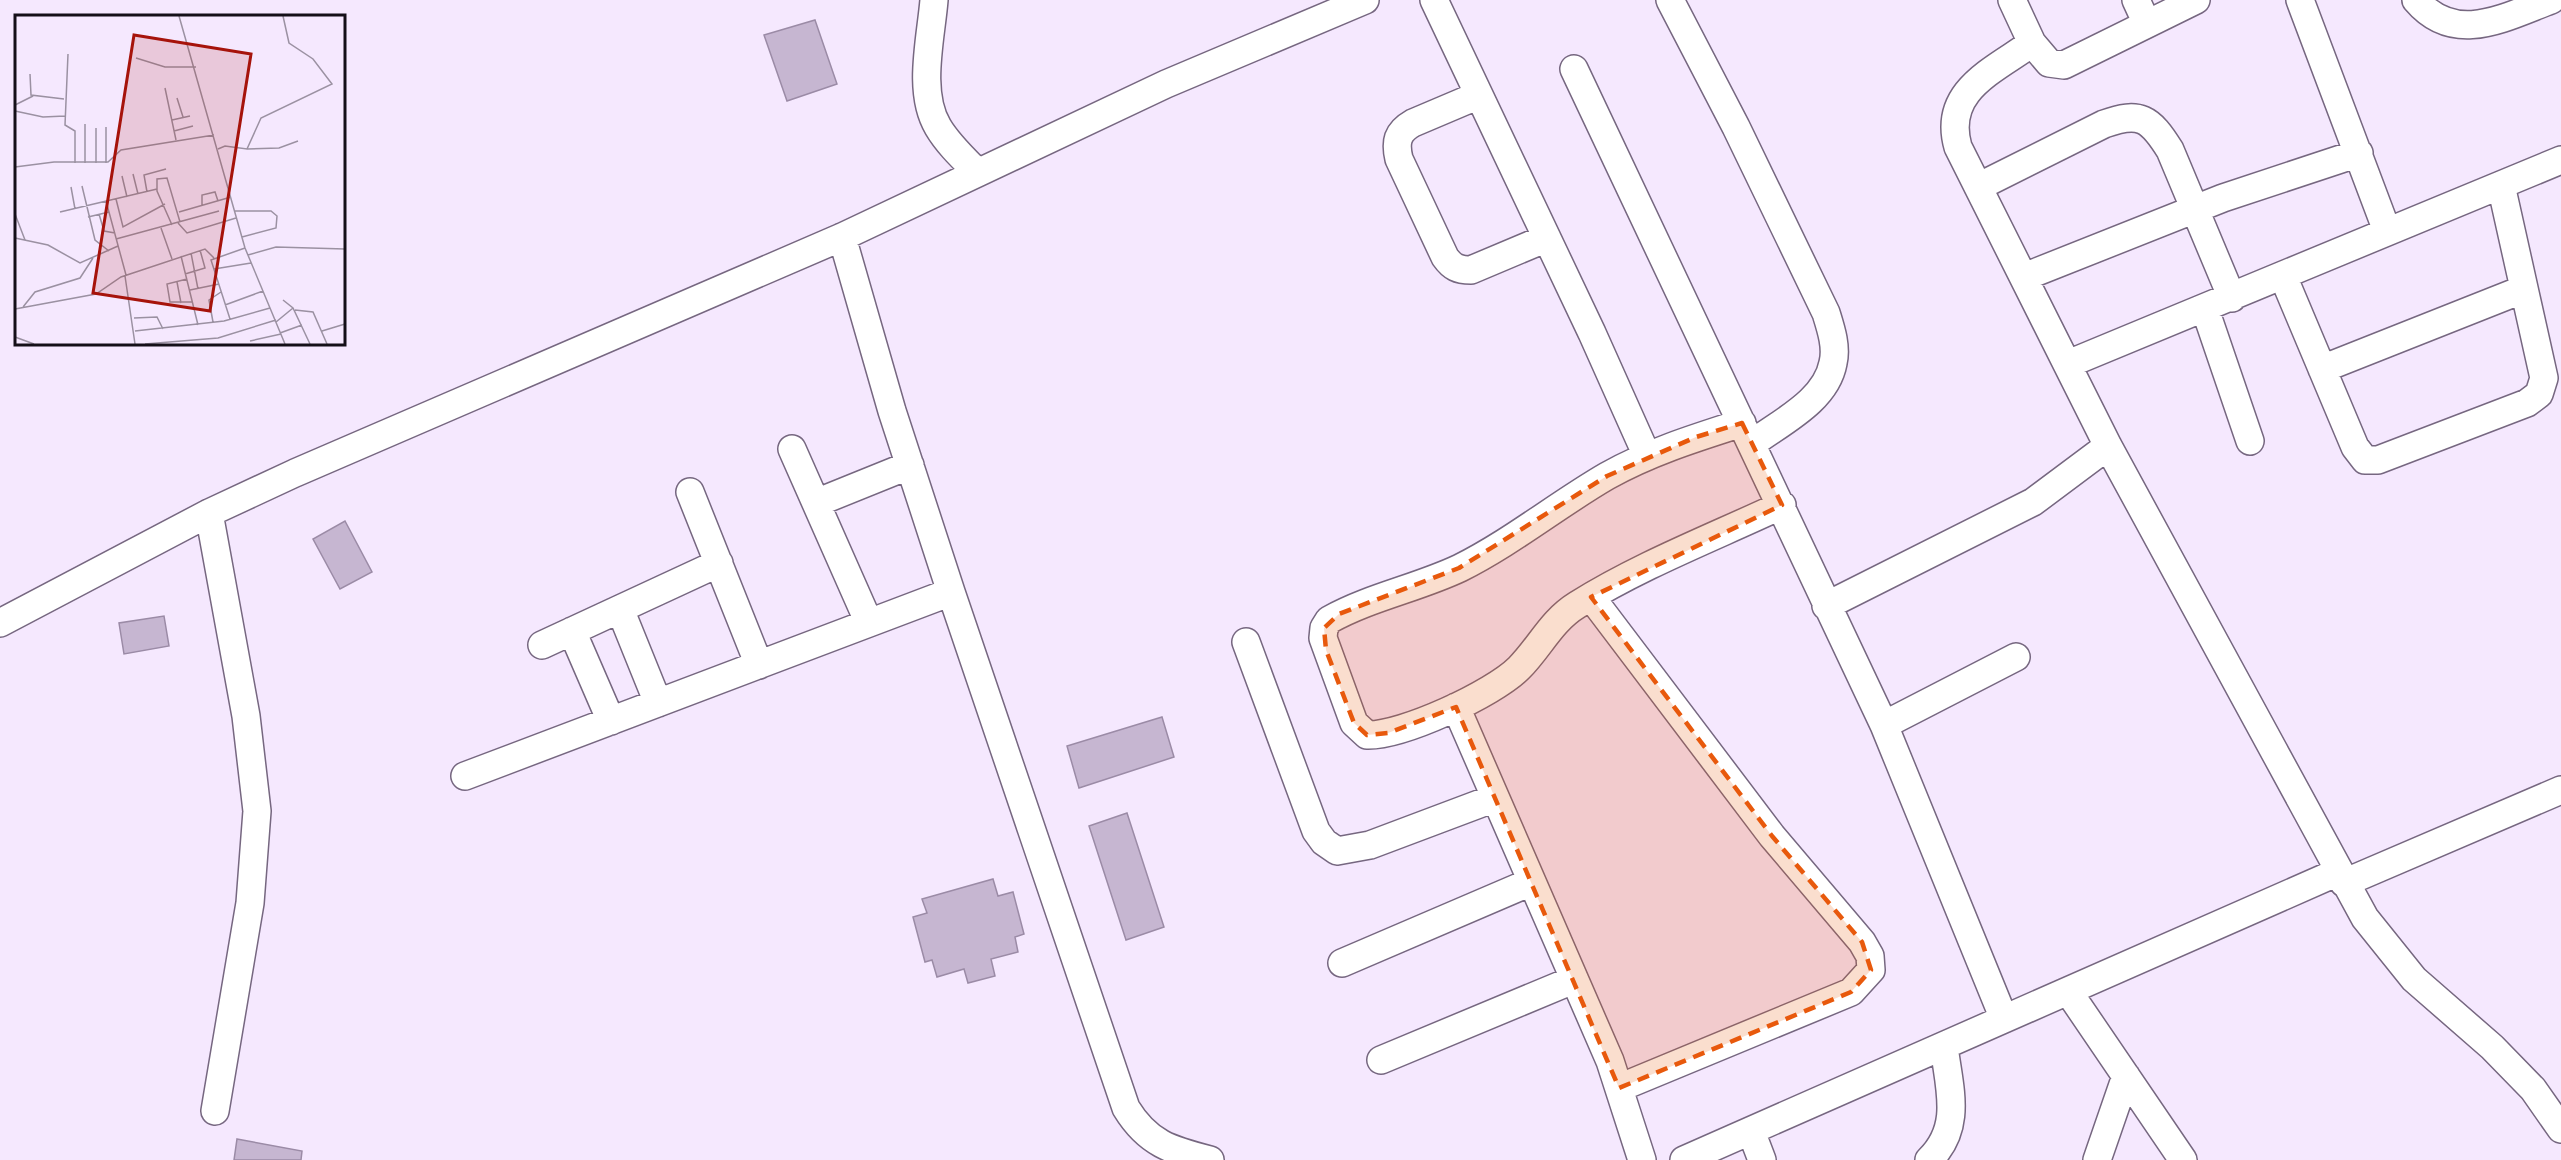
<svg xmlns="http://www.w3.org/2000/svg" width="2561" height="1160" font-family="Montserrat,sans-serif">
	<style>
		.building { fill: #c6b6d1; stroke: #9b8ba6; stroke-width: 1.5 }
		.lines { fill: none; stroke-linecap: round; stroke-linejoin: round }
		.minor-casing { stroke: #766780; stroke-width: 30 }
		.minor { stroke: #fff; stroke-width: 27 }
		.marked { fill: #e8590c; fill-opacity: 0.2; stroke: #e8590c; stroke-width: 4.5; stroke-dasharray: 12 8; stroke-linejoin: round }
		.inset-road { fill: none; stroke: #9b91a2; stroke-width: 1.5 }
		.view { fill: #a6130b; fill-opacity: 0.15; stroke: #a6130b; stroke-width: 3 }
		.inset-edge { fill: none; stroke: #140f18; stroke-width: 3 }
	</style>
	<rect width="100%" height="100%" fill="#f5e8fe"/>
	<!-- building -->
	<path class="building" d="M 815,20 L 837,84 L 787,101 L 764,35 Z
		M 345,521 L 372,572 L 340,589 L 313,539 Z
		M 164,616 L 169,646 L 124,654 L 119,623 Z
		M 1162,717 L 1174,757 L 1079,788 L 1067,746 Z
		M 1127,813 L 1164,927 L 1126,940 L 1089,826 Z
		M 993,879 L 998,896 L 1013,892 L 1024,934 L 1015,937 L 1018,952 L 991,959 L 995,976 L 968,983 L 964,969 L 937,977 L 932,960 L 925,962 L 913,917 L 927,913 L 922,899 Z
		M 237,1139 L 302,1151 L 301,1160 L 234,1160 Z"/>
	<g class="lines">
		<defs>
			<path id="minor" d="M 934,0 C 931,38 917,92 938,127 C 948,144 963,158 977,172
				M 1434,0 L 1592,333 L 1647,456
				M 1670,0 L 1736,127 L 1826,313 C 1831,329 1837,347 1833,363 C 1826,401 1781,422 1753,443
				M 2012,0 L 2032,43 L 2049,63 L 2064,65 L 2196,0
				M 2136,0 L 2147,24
				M 2300,0 L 2387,231
				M 2416,0 C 2455,46 2505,17 2551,0
				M 2032,43 C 1993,71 1942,91 1958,147 L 2108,446 L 2365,918 L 2414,979 L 2492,1047 L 2533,1089 L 2561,1129
				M 1574,69 L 1884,725 L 2004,1019
				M 1479,95 L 1413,123 C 1397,132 1395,142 1399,159 L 1445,257 C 1452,267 1458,270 1471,270 L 1547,238
				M 1978,187 L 2104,124 C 2140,111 2150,118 2170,150 L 2232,298
				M 842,237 L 892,411 L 951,592 L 1126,1108 C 1148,1144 1171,1150 1210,1160
				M 2283,276 L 2355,447 L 2365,460 L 2378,460 L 2527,403 L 2539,394 L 2544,378 L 2501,185
				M 2024,277 L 2223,198 L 2359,153
				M 2205,309 L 2250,441
				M 2068,364 L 2561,160
				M 2322,369 L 2524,289
				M 1742,423 C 1695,438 1650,452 1607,476 C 1557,505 1512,542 1460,568 C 1418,588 1370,597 1329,620 L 1324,628 L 1323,638 L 1354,723 L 1367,735 C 1402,736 1493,694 1519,668 C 1540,647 1551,621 1577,605 C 1641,565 1714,537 1782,505
				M 792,449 L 869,623
				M 690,492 L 759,665
				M 816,503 L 910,465
				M 209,513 L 246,716 L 257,811 L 250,903 L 215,1111
				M 1591,597 L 1772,836 L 1862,942 L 1870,956 L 1871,970 L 1851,992 L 1619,1088
				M 1826,606 L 2033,502 L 2108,446
				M 620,609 L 658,703
				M 0,623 L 209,513 L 295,473 L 842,237 L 1166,84 L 1365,0
				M 572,631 L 611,721
				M 1246,642 L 1316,831 L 1324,842 L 1337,851 L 1370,845 L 1495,798
				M 542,645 L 719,563
				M 1456,707 L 1610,1061 L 1642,1160
				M 1884,725 L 2016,657
				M 465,776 L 951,592
				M 2344,883 L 2561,790
				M 1342,963 L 1531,882
				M 2068,991 L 2183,1160
				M 1381,1060 L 1573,980
				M 1751,1131 L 1762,1160
				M 1684,1160 L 2338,872
				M 1929,1160 C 1963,1127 1949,1088 1944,1046
				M 2097,1160 L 2126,1076"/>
		</defs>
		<!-- minor casing -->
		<use href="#minor" class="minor-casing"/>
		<!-- minor -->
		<use href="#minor" class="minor"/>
	</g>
	<!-- marked area -->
	<path class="marked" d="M 1742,423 L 1782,505 L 1591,597 L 1772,836 L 1862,942 L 1871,970 L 1851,992 L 1619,1088 L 1456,707 L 1388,733 L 1367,735 L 1354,723 L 1326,650 L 1324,628 L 1339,614 L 1459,568 L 1607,476 L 1696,437 Z"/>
	<!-- overview -->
	<g transform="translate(15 15)">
		<rect width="330" height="330" fill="#f5e8fe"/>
		<path class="inset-road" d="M 164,1 L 230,233 L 270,329M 53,39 L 50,110 L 60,116 L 60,148M 121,43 L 150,52 L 181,52M 15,59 L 16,80 L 49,84M 150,73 L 161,125M 162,83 L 168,102M 0,90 L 18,81M 0,96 L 28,102 L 50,101M 157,105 L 175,101M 70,109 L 70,148M 81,113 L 81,148M 159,116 L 178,111M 203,134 L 210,131 L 232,134 L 246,103 L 317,69 L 298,44 L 274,28 L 268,1M 232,134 L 264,133 L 283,126M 91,148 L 91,112M 0,152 L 39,147 L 93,147 L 106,135 L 199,120M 118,159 L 123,179M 107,161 L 112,182M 67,171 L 80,225 L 94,236M 56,172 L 60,194M 132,177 L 129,160 L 151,154M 101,184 L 108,212 L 150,189M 91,186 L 111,260M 187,191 L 187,180 L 200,177 L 203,186M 220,196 L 256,196 L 262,201 L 261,213 L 227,222M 45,197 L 142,174M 164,197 L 216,182M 0,199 L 10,225M 84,199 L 89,216 L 100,218M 73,202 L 94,197M 163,208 L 172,218 L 221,203M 157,210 L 142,176 L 142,164 L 152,163 L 165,207M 146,213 L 157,244M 0,223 L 33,230 L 65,248 L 103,231M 101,224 L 204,196M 176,238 L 183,274M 233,240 L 261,232 L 330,234M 166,241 L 183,310M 199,254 L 236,248M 170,259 L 190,253 L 185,235M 110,261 L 120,329M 172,264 L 152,269 L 155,287 L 177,287M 162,267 L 166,288M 175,275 L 204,269M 268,285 L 278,293 L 295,329M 210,290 L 248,276M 8,292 L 20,277 L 65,263 L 78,243M 0,294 L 81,279 L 106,262 L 190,234 L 199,243M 280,295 L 298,297 L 312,329M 119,303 L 142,302 L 148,314M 215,304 L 196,245 L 230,233M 198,307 L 194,285 L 206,277M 261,307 L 278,293M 120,316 L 209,306 L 255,293M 307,316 L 330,309M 265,318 L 287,310M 0,322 L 19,329M 235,326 L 266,319M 130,329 L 203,323 L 261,305"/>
		<path class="view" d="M 119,20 L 236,39 L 195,296 L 78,278 Z"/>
		<rect width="330" height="330" class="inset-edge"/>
	</g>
</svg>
